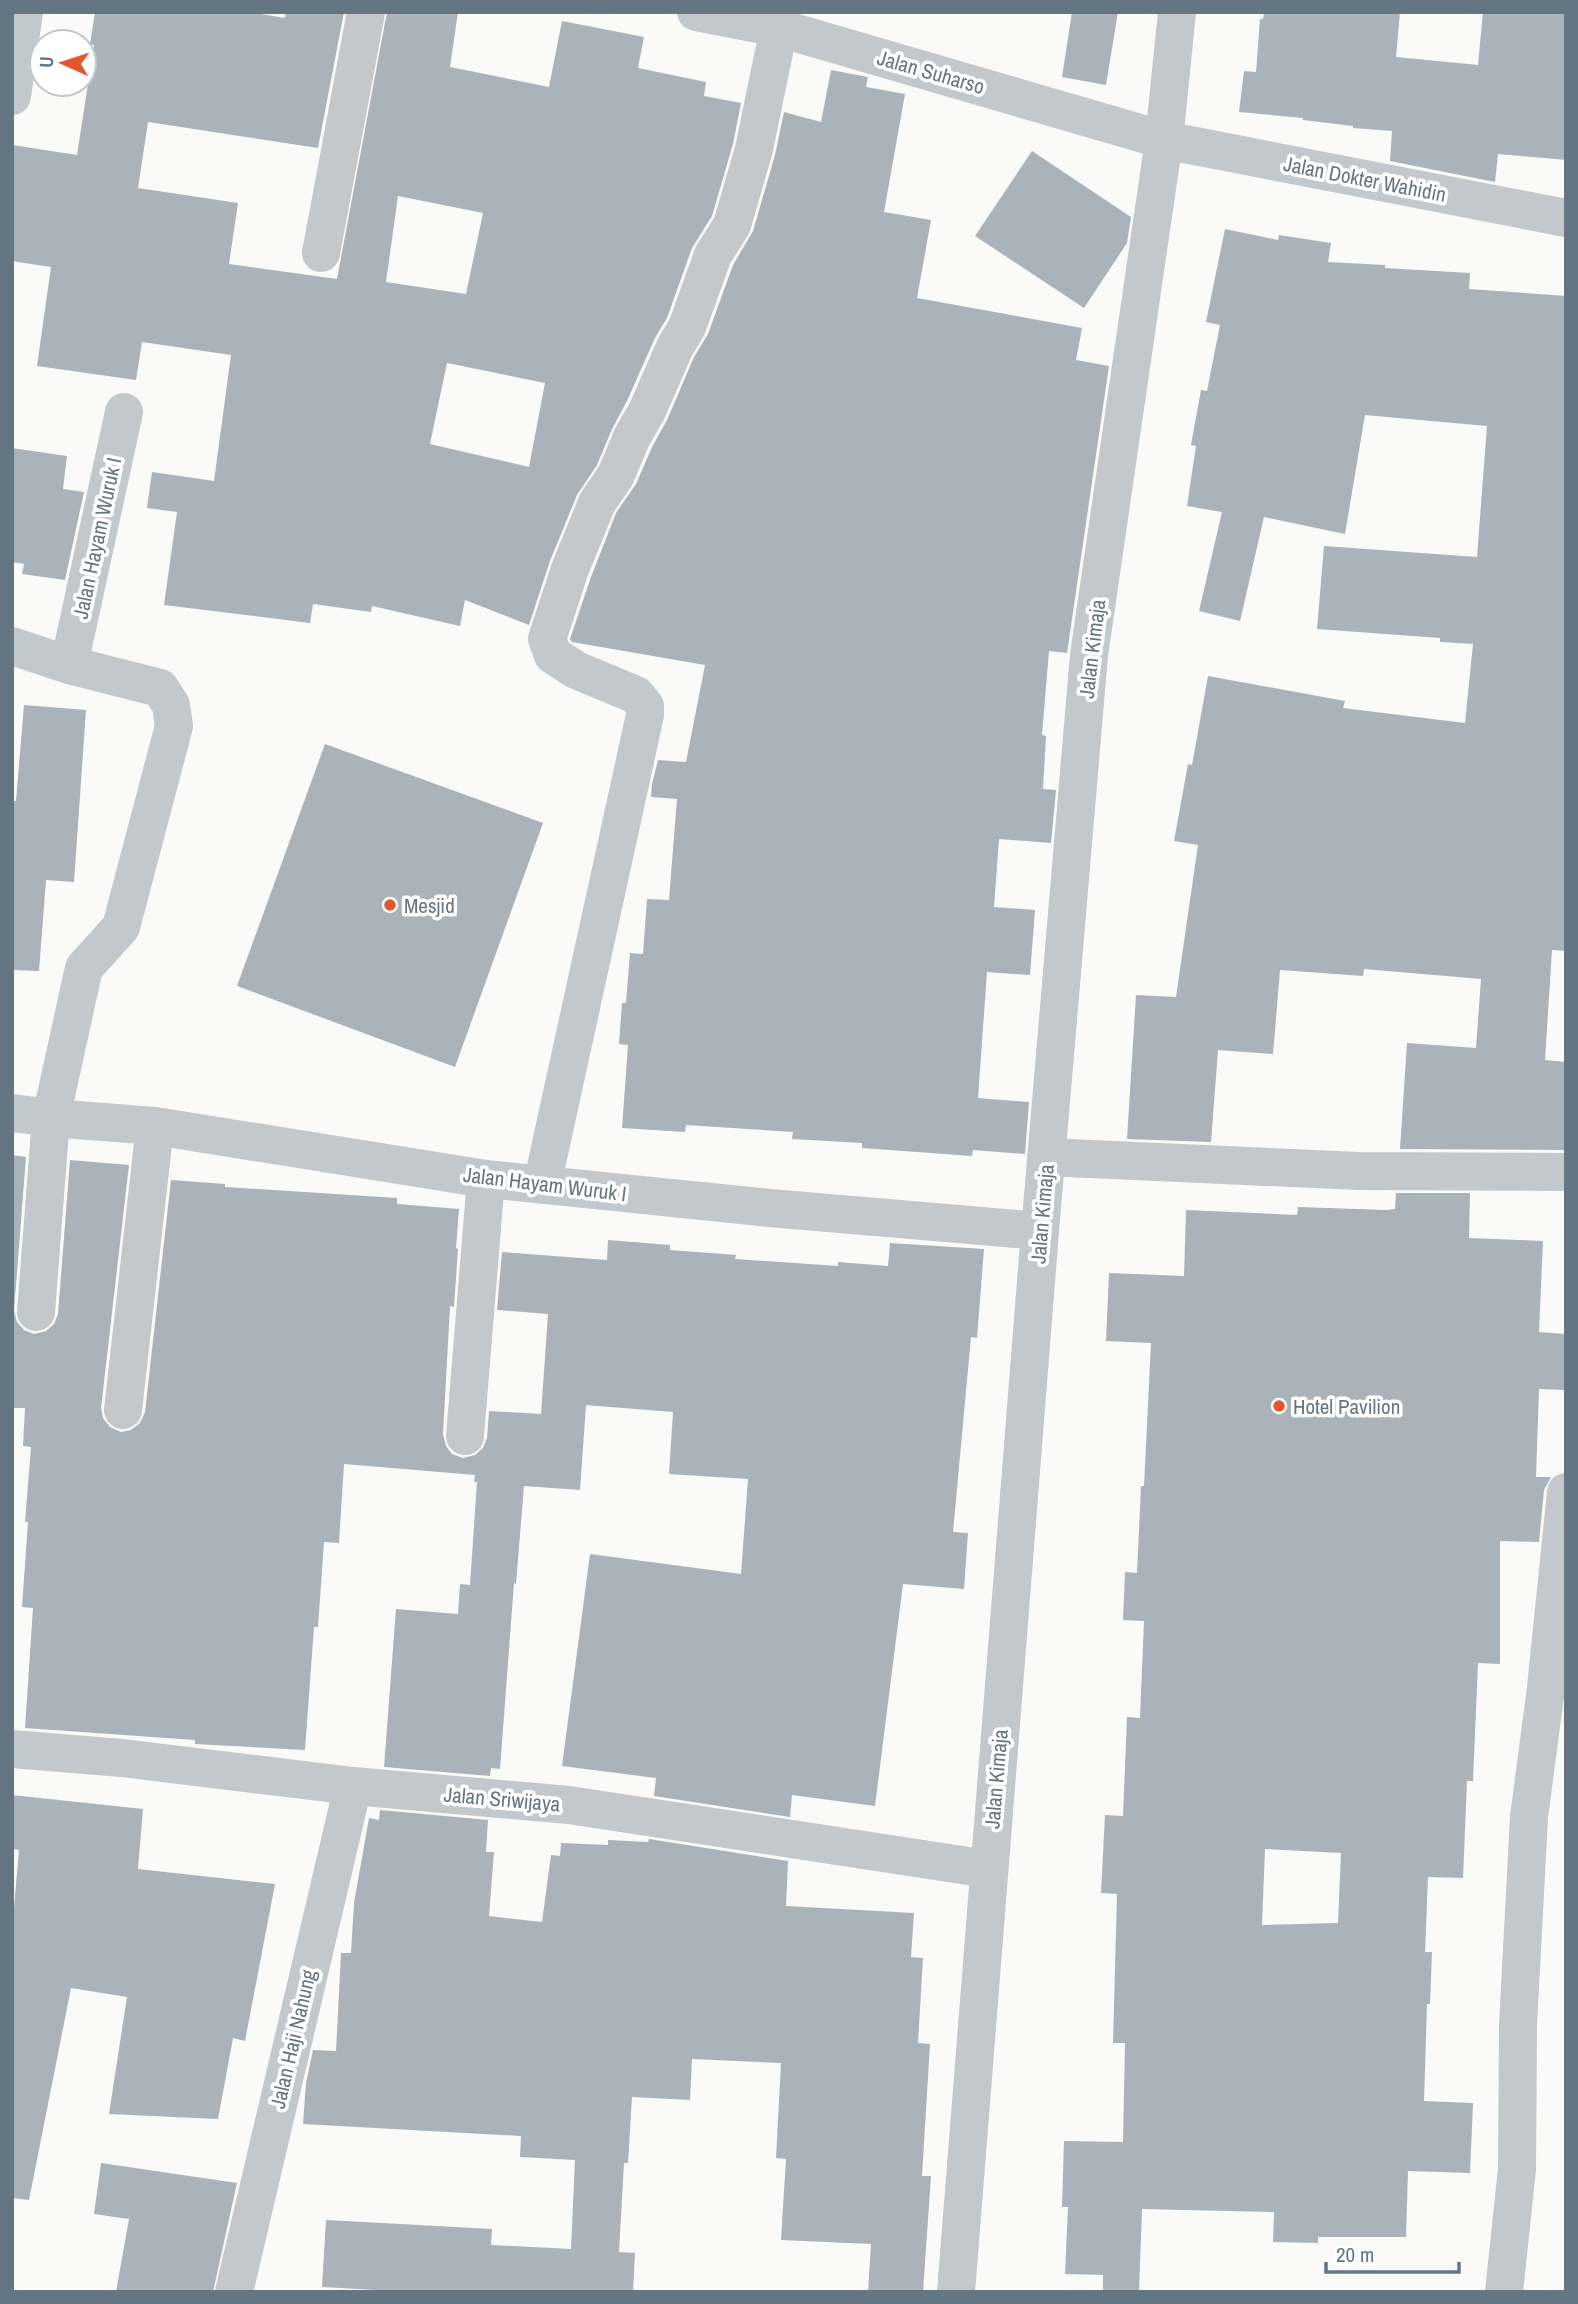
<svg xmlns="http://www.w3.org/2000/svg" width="1578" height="2304" font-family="'Archivo Narrow',sans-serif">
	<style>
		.building { fill: #aab3b9; fill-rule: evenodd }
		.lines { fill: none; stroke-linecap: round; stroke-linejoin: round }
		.minor { stroke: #c3c8cc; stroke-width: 38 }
		.poi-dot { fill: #e4572e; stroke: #fff; stroke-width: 2.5 }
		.labels { text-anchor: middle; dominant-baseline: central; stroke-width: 7; stroke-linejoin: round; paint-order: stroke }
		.street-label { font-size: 21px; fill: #657683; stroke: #fff }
		.poi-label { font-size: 21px; fill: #657683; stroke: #fff; text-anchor: start }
	</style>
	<rect width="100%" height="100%" fill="#fafaf8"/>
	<!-- building -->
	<path class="building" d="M 95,12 L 250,12 L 285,18 L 286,12 L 344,12 L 318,148 L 148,122 L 138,188 L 238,203 L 229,264 L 337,279 L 387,12 L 458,12 L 450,67 L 549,87 L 562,21 L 644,37 L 638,68 L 706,82 L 704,96 L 741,103 L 733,144 L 712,216 L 692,248 L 667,318 L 655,338 L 627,401 L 612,429 L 597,465 L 577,495 L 550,561 L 529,625 L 465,600 L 460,626 L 372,606 L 371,612 L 313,604 L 310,623 L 164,605 L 177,512 L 147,508 L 152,472 L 214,481 L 231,355 L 142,342 L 136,380 L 37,366 L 51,267 L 12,261 L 12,145 L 77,155 L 94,45 L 90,44 ZM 398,196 L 483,213 L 466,294 L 386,282 ZM 447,363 L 545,383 L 529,467 L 430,444 Z
		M 1072,12 L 1118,12 L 1106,85 L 1062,77 Z
		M 1264,12 L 1400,12 L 1396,57 L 1478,65 L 1483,12 L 1566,12 L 1566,160 L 1498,154 L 1495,182 L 1390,161 L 1392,131 L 1353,128 L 1353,126 L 1303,120 L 1303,118 L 1239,112 L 1244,71 L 1256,72 L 1260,19 L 1263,19 Z
		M 831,70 L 868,77 L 866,87 L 905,94 L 884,212 L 931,220 L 917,298 L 1082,328 L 1076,360 L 1109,366 L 1067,653 L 1049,651 L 1042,735 L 1046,736 L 1043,789 L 1056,790 L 1051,843 L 999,839 L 994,907 L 1035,910 L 1030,975 L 987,972 L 978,1098 L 1029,1102 L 1025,1154 L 973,1150 L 972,1156 L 862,1148 L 862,1143 L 792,1139 L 793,1132 L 686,1125 L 685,1132 L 622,1128 L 628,1045 L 619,1044 L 622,1003 L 626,1003 L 630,953 L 643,954 L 647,899 L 669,900 L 677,799 L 651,797 L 652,784 L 658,760 L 686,762 L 705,665 L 572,642 L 570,639 L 591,577 L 616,513 L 636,484 L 652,447 L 667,420 L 694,357 L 708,334 L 733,265 L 753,231 L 775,155 L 784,112 L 821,122 Z
		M 1032,151 L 1131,217 L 1127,243 L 1084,308 L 975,236 Z
		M 1225,229 L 1278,240 L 1279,235 L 1331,243 L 1328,262 L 1385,265 L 1385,268 L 1470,273 L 1469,289 L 1566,296 L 1566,951 L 1552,950 L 1545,1060 L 1566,1062 L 1566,1150 L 1400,1149 L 1407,1043 L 1476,1048 L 1481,979 L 1364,969 L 1363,976 L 1280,970 L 1273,1054 L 1218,1050 L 1211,1142 L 1127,1139 L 1136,995 L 1176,997 L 1198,845 L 1174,841 L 1188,764 L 1192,765 L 1208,676 L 1345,701 L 1343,708 L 1465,723 L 1473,644 L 1440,642 L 1440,638 L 1317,629 L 1324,546 L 1477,557 L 1487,426 L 1365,415 L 1345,534 L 1264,517 L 1240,621 L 1199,611 L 1222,512 L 1187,506 L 1196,446 L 1191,445 L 1201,390 L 1207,391 L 1220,325 L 1206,322 Z
		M 12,448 L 67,456 L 63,489 L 84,492 L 65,580 L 22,574 L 24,564 L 12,562 Z
		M 24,705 L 86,710 L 74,882 L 46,880 L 39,971 L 12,970 L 12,801 L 16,801 Z
		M 325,744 L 543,823 L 455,1067 L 237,986 Z
		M 12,1155 L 26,1157 L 14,1311 L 17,1322 L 24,1330 L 34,1334 L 46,1331 L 54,1324 L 58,1314 L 70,1160 L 129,1165 L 101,1408 L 103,1418 L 110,1427 L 121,1432 L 131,1430 L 140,1423 L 145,1412 L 171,1180 L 225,1184 L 225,1187 L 397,1198 L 397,1204 L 459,1209 L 456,1248 L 458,1249 L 454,1307 L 450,1306 L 443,1434 L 446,1446 L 452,1454 L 463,1458 L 475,1455 L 483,1448 L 487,1438 L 489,1411 L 541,1414 L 548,1314 L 497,1310 L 502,1252 L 607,1260 L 608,1240 L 670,1245 L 670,1250 L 736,1255 L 735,1259 L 838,1266 L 838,1262 L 888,1266 L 890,1243 L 984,1249 L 977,1338 L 971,1337 L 953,1532 L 968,1533 L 964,1589 L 903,1584 L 875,1806 L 792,1795 L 790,1817 L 654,1796 L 656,1778 L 562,1766 L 590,1554 L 741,1574 L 748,1479 L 669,1474 L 673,1412 L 586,1405 L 580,1490 L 524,1486 L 516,1584 L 514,1583 L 500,1769 L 491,1768 L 490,1776 L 384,1767 L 396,1609 L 458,1614 L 460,1584 L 470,1585 L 477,1482 L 474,1482 L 475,1475 L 344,1464 L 339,1543 L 324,1542 L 318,1627 L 314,1627 L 305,1750 L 195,1744 L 195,1740 L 25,1728 L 33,1608 L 22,1607 L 28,1522 L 25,1522 L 31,1447 L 23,1446 L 25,1408 L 12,1408 Z
		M 1396,1193 L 1470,1193 L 1469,1238 L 1543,1241 L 1539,1332 L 1566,1334 L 1566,1390 L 1539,1389 L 1536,1477 L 1551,1477 L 1544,1490 L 1539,1542 L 1500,1541 L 1500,1664 L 1478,1663 L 1473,1781 L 1467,1781 L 1463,1878 L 1428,1877 L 1425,1952 L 1432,1952 L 1430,2004 L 1427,2004 L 1424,2101 L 1473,2103 L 1470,2173 L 1408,2171 L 1406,2237 L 1318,2237 L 1318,2243 L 1273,2242 L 1274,2212 L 1142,2209 L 1139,2292 L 1103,2292 L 1103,2275 L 1065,2274 L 1068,2207 L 1062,2207 L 1064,2141 L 1123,2142 L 1125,2043 L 1113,2043 L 1117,1894 L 1101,1893 L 1105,1815 L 1123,1816 L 1127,1717 L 1140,1718 L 1144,1621 L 1123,1620 L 1125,1572 L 1137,1573 L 1141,1486 L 1144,1486 L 1151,1343 L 1106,1341 L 1109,1273 L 1184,1276 L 1186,1210 L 1297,1215 L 1298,1207 L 1387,1210 L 1395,1209 ZM 1265,1849 L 1341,1853 L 1338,1923 L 1262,1925 Z
		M 12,1795 L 143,1809 L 138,1869 L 275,1884 L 245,2041 L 233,2038 L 218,2119 L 109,2114 L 127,1997 L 71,1988 L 29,2200 L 12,2198 L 12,1930 L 19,1850 L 12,1849 Z
		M 380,1810 L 488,1820 L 486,1852 L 494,1852 L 489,1916 L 542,1922 L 551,1855 L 560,1856 L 561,1843 L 608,1845 L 608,1840 L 648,1842 L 649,1839 L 788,1861 L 786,1906 L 914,1913 L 911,1957 L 923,1958 L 918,2043 L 930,2044 L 922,2176 L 931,2176 L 923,2292 L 868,2292 L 871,2244 L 781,2240 L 786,2159 L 776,2158 L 781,2063 L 692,2059 L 690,2100 L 632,2097 L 628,2163 L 624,2163 L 619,2252 L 635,2253 L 633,2292 L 411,2292 L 322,2287 L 326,2220 L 492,2229 L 491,2245 L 571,2249 L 575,2160 L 520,2157 L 521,2136 L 303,2124 L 306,2083 L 313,2050 L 336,2051 L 341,1953 L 351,1953 L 354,1903 L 369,1818 L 379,1820 Z
		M 101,2163 L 237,2183 L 213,2292 L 116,2292 L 129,2219 L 94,2214 Z"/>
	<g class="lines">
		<!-- minor -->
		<path class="minor" d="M 696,12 L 779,28 L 1164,140 L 1566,218
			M 12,96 L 24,12
			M 321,253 L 366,12
			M 12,646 L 69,665 L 160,688 L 171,705 L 174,726 L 121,927 L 84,968 L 51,1118 L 36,1312
			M 69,665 L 124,412
			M 12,1113 L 51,1118 L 155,1126 L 486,1179 L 770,1208 L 1040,1231
			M 1046,1157 L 1359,1171 L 1566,1172
			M 542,1185 L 645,715 L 645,706 L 636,695 L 576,670 L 553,655 L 547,639 L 570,569 L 597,503 L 616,475 L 632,437 L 647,411 L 675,347 L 687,327 L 713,255 L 732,225 L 754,149 L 779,28
			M 123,1410 L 155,1126
			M 465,1436 L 486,1179
			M 12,1749 L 122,1758 L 353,1786 L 569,1805 L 988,1869
			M 234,2292 L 353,1786
			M 956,2292 L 1040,1231 L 1089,655 L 1164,140 L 1177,12
			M 1504,2292 L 1517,2169 L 1518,2025 L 1529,1817 L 1546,1688 L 1566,1492"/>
	</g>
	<!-- markers -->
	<g class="poi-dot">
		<circle cx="390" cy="905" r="7"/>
		<circle cx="1279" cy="1406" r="7"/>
	</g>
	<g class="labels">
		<!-- street labels -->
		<g class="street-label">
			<text transform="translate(931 72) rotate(16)">Jalan Suharso</text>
			<text transform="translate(1365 179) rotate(11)">Jalan Dokter Wahidin</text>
			<text transform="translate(97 538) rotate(-78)">Jalan Hayam Wuruk I</text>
			<text transform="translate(1092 649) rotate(-83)">Jalan Kimaja</text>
			<text transform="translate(545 1184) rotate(7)">Jalan Hayam Wuruk I</text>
			<text transform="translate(1042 1214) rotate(-85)">Jalan Kimaja</text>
			<text transform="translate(996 1779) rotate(-85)">Jalan Kimaja</text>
			<text transform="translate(502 1799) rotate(5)">Jalan Sriwijaya</text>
			<text transform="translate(293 2039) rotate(-77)">Jalan Haji Nahung</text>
		</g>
		<!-- poi labels -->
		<g class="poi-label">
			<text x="404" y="905">Mesjid</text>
			<text x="1293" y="1406">Hotel Pavilion</text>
		</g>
	</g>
	<!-- border -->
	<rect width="1578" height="2304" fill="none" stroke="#657683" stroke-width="28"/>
	<!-- north arrow -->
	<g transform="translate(63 63) rotate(273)"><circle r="33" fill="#ffffff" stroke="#c1c8cd" stroke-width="2"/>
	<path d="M0-5L12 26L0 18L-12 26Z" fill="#e4572e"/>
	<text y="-10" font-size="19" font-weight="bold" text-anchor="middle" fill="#657683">U</text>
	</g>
	<!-- scale -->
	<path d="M1326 2262v10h133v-10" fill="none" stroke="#657683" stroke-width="3.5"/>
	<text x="1336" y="2262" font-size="21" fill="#657683" stroke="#ffffff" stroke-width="5" paint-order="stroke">20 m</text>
</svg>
